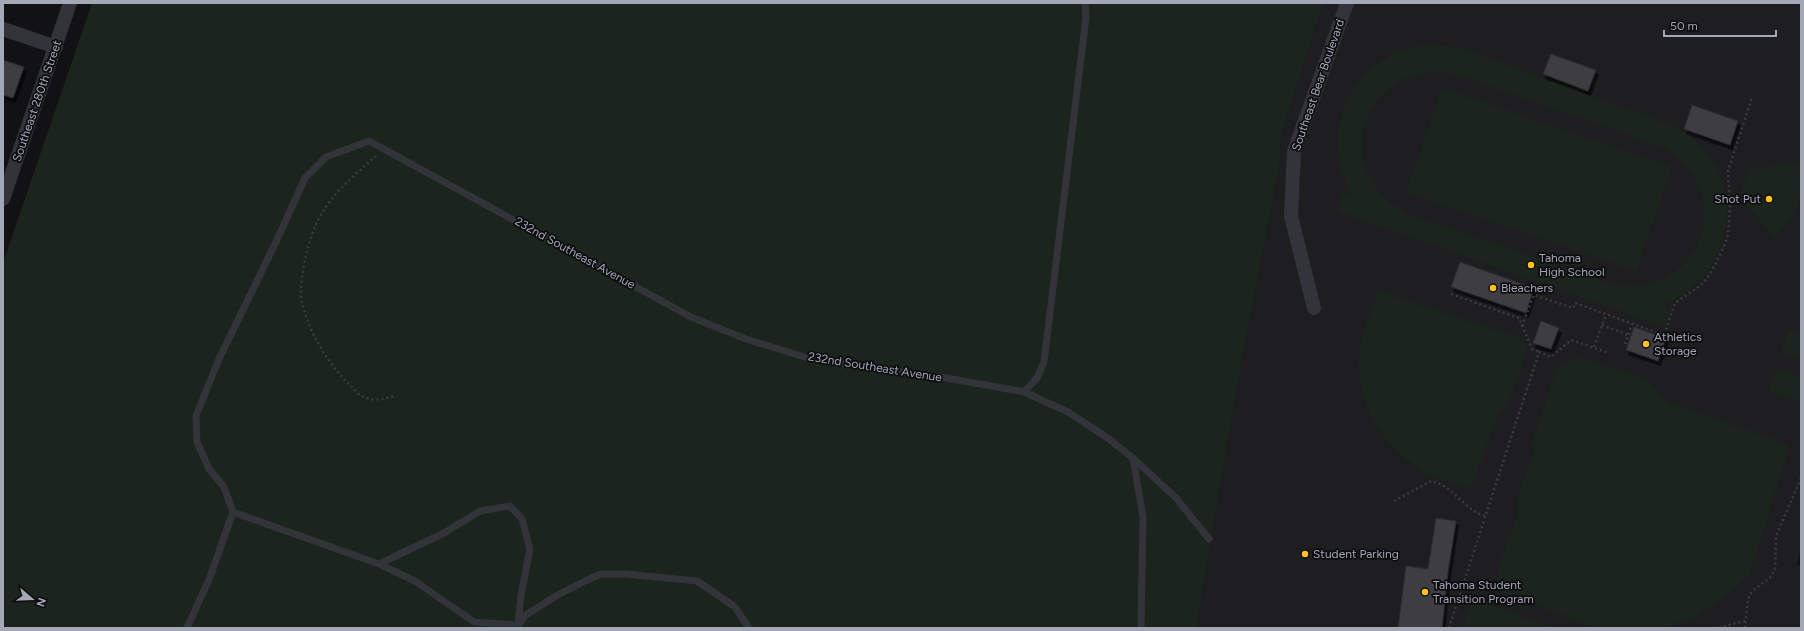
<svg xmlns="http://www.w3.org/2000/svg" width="1804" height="631" font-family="Figtree,sans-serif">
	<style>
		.built { fill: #1e1e21 }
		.green { fill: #1c241e; fill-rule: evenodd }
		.building { fill: #3c3c42; stroke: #2c2c30; filter: url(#shadow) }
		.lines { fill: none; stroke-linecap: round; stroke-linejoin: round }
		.path { stroke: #393b41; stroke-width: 2.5; stroke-dasharray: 2 3; stroke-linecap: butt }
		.service { stroke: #333439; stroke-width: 7 }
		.minor { stroke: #333439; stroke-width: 14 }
		.poi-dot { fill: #ffc11f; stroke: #0d0d0f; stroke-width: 1.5 }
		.labels { text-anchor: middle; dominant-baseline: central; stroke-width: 3.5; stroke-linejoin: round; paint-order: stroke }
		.street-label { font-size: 12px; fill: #a3a7b6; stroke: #0d0d0f }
		.poi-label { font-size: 12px; fill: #a3a7b6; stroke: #0d0d0f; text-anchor: start }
	</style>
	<defs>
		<filter id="shadow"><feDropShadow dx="2.5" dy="4.5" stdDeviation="0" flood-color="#0009"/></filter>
	</defs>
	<rect width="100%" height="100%" fill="#121214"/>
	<!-- built -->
	<path class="built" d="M 1324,3 L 1801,3 L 1801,550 L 1797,564 L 1801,566 L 1800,628 L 1197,628 L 1199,611 L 1240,372 L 1281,158 L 1280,138 Z"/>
	<!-- green -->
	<path class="green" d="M 92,3 L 1324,3 L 1280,138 L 1281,158 L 1240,372 L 1199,611 L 1197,628 L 3,628 L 3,263 Z
		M 1428,45 L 1448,46 L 1466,50 L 1679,128 C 1695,139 1709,152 1718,170 C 1743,223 1716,286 1661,305 L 1672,310 L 1665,327 L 1337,211 L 1342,194 L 1354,197 C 1323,147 1338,85 1390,56 C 1402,49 1415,47 1428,45 ZM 1431,71 L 1445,72 L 1459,75 L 1668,149 C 1735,197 1704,290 1621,287 L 1412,216 C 1336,181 1349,84 1431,71 Z
		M 1442,88 L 1672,167 L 1636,271 L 1406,192 Z
		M 1800,162 C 1802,168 1801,174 1801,180 C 1801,207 1793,220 1773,237 L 1744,201 L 1738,199 L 1749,167 L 1755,169 Z
		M 1378,291 L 1523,339 L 1528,348 L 1508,406 L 1499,412 L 1471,488 C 1413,479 1363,431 1359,371 C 1357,343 1369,317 1378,291 Z
		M 1788,330 L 1801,334 L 1801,359 L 1781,353 Z
		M 1578,357 L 1646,379 L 1668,403 L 1790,445 L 1750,574 L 1729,593 L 1697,616 L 1662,628 L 1598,628 L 1496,590 L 1500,563 L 1519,511 L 1517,497 L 1536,447 L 1533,440 L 1557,367 Z
		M 1776,369 L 1801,377 L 1801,402 L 1769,391 Z
		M 1473,599 L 1554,628 L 1462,628 Z"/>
	<!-- building -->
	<path class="building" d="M 1551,54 L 1596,70 L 1588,91 L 1543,74 Z
		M 3,60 L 24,67 L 13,98 L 3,95 Z
		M 1692,105 L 1738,121 L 1730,145 L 1684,129 Z
		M 1460,262 L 1534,288 L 1526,313 L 1451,287 Z
		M 1541,321 L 1559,328 L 1551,349 L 1533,343 Z
		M 1634,327 L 1666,338 L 1658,361 L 1626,350 Z
		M 1436,518 L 1456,521 L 1448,572 L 1442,628 L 1398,628 L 1406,566 L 1428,569 Z"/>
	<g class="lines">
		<!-- path -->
		<path class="path" d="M 376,156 C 351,178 322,202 312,235 C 306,252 298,285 302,303 C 309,333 329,365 351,386 C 354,389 358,394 362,396 C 372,402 383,399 394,396
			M 1451,294 L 1519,318 L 1532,349 L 1539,352
			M 1602,325 L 1628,335
			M 1522,326 L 1534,295 L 1573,308 L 1575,303 L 1664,335 L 1675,303 L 1700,286 L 1710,274 L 1723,249 L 1728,235 L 1730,208 L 1728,171 L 1752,97
			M 1625,344 L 1632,324
			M 1594,347 L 1606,314
			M 1394,501 L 1431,481 C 1454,486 1464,510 1485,516
			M 1449,628 L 1539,352 L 1551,357 L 1571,340 L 1609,353
			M 1719,628 L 1747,620
			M 1745,628 L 1748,599 L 1752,591 L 1770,578 L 1775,569 L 1776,536 L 1801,478"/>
		<!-- service -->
		<path class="service" d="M 1024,392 L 1037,378 L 1044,362 L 1086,17 L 1085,3
			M 1133,458 L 1143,517 L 1141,628
			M 510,506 L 522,519 L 530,549 L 521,595 L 518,625 L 474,622 L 415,581 L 379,564 L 444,533 L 480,511 Z
			M 233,512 L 379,564
			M 518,625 L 526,615 L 554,597 L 587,580 L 601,574 L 625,574 L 697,581 L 735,607 L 749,628
			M 187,628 L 210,577 L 233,512 L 224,487 L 209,469 L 197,442 L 196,416 L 219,359 L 276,242 L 305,178 L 326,157 L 369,141 L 691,317 L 746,339 L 811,359 L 941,377 L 1024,392 L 1068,412 L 1105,436 L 1133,458 L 1176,498 L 1209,539"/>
		<!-- minor -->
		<path class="minor" d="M 3,29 L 56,47
			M 3,199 L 70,3
			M 1314,308 L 1291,216 L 1294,151 L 1347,3"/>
	</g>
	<!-- markers -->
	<g class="poi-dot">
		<circle cx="1769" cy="199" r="4"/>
		<circle cx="1531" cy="265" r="4"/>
		<circle cx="1493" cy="288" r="4"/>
		<circle cx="1646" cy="344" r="4"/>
		<circle cx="1305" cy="554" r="4"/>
		<circle cx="1425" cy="592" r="4"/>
	</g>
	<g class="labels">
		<!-- street labels -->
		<g class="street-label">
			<text transform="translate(1318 85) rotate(-71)">Southeast Bear Boulevard</text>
			<text transform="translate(37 101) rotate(-71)">Southeast 280th Street</text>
			<text transform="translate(575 253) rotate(29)">232nd Southeast Avenue</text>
			<text transform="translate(875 367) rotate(9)">232nd Southeast Avenue</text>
		</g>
		<!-- poi labels -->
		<g class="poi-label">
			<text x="1761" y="199" text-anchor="end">Shot Put</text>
			<text x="1539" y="258">Tahoma<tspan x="1539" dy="14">High School</tspan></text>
			<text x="1501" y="288">Bleachers</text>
			<text x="1654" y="337">Athletics<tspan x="1654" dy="14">Storage</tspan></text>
			<text x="1313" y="554">Student Parking</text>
			<text x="1433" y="585">Tahoma Student<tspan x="1433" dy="14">Transition Program</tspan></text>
		</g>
	</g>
	<!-- border -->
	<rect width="1804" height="631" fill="none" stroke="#a3a7b6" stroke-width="8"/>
	<!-- north arrow -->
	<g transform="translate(32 599) rotate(109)" stroke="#0d0d0f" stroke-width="3" paint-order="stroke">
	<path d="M0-3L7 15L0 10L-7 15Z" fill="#a3a7b6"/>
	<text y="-6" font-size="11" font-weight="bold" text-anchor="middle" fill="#a3a7b6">N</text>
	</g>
	<!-- scale -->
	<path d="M1664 30v6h112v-6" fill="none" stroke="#a3a7b6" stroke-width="2"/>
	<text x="1670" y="30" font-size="12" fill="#a3a7b6" stroke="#0d0d0f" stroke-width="3" paint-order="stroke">50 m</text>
</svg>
